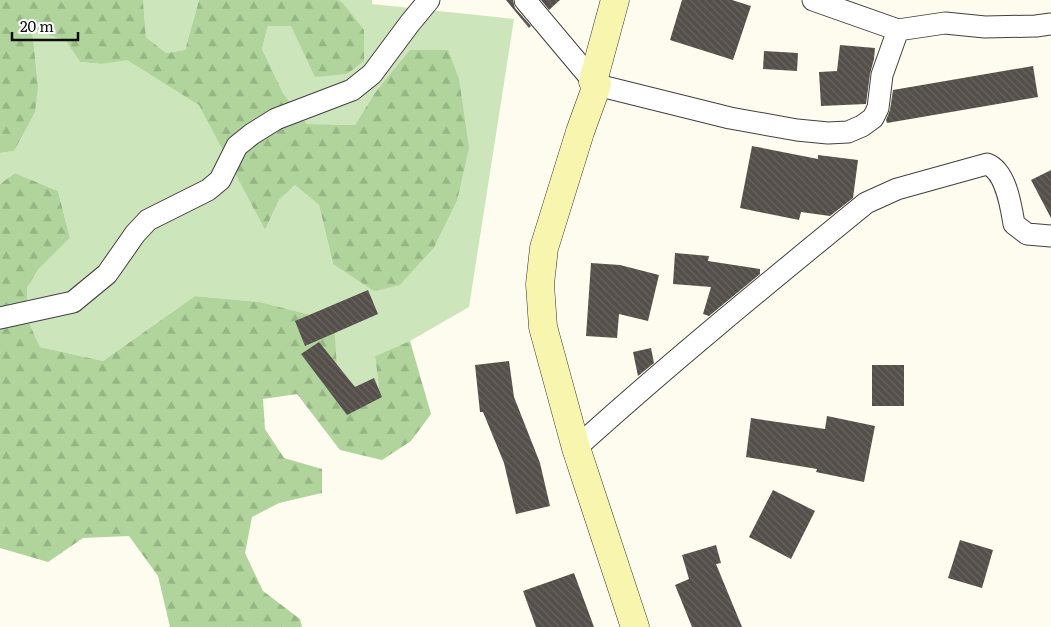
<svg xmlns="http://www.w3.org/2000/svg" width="1051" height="627" font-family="Literata,serif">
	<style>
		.grass { fill: #cde5ba }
		.forest { fill: url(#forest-firs) }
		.building { fill: url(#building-back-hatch) }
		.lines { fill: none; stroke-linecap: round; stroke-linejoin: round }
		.street-casing { stroke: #404040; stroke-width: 23 }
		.secondary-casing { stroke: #2f2f2f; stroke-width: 29 }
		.street { stroke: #fff; stroke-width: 21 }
		.secondary { stroke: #f8f6ae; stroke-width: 28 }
	</style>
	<defs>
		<pattern id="forest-firs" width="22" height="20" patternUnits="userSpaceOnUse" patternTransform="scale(1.25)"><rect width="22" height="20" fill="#b0d49b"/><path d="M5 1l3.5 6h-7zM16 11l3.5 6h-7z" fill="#96b584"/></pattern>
		<pattern id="building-back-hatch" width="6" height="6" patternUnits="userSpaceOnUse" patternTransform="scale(1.25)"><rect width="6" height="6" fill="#544f4a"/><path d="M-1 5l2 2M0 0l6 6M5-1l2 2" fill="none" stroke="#686460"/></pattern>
	</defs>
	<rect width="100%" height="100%" fill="#fefcee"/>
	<!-- grass -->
	<path class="grass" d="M 143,0 L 199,0 L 185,50 L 166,53 L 146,37 Z
		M 338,0 L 372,0 L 372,4 L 514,19 L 469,307 L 410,341 L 375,356 L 379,388 L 338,384 L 333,321 L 260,302 L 195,296 L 103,361 L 40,347 L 27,318 L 27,288 L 38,270 L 70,238 L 58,191 L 15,173 L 0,184 L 0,153 L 14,151 L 38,86 L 32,27 L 66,41 L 80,62 L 101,64 L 126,59 L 200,105 L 265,230 L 279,200 L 295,185 L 319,205 L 333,264 L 400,285 L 434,248 L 457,201 L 374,94 L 355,125 L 307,124 L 283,93 L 262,49 L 268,26 L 291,26 L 342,2 Z"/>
	<!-- forest -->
	<path class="forest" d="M 0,0 L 143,0 L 146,37 L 166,53 L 185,50 L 199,0 L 338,0 L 342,2 L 364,30 L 364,61 L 347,74 L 315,77 L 291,26 L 268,26 L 262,49 L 283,93 L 307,124 L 355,125 L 374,94 L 410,50 L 448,50 L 459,79 L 469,148 L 457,201 L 434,248 L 400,285 L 374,291 L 333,264 L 319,205 L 295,185 L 279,200 L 265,230 L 199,105 L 127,60 L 101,64 L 80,62 L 66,41 L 32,28 L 38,86 L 35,112 L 14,151 L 0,153 Z
		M 15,173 L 58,191 L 70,238 L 38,270 L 27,288 L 27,318 L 40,347 L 103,361 L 195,296 L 260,302 L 334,321 L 338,384 L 379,388 L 375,356 L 410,341 L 431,414 L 411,441 L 382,460 L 340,450 L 297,394 L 263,399 L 265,429 L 284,458 L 322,469 L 322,493 L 279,503 L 252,517 L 245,553 L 263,591 L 300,619 L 302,627 L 170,627 L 158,576 L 129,536 L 83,538 L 48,562 L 0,548 L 0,184 Z"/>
	<!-- building -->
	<path class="building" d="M 506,0 L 513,0 L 515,8 L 531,26 L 529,28 Z
		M 541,0 L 560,0 L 549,10 Z
		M 682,0 L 732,0 L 751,6 L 733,60 L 670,40 Z
		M 840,45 L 875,48 L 874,59 L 870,74 L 866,104 L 821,106 L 819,72 L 837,71 Z
		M 764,51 L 798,53 L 797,71 L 763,69 Z
		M 1033,66 L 1038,97 L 887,123 L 886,120 L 890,110 L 893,90 Z
		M 752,146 L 818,159 L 818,155 L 858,160 L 853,198 L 830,216 L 801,212 L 799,220 L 740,208 Z
		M 1051,170 L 1051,218 L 1031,180 Z
		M 675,253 L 709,256 L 708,261 L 760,269 L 760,274 L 709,316 L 703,314 L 711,287 L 673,284 Z
		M 591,263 L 620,265 L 659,275 L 648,321 L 619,314 L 617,338 L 586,336 Z
		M 368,290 L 378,314 L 305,346 L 295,321 Z
		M 319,342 L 355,387 L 374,378 L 382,397 L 347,415 L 301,354 Z
		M 651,348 L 654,363 L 638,376 L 633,352 Z
		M 509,361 L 514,397 L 540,463 L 550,506 L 516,514 L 504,463 L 483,412 L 480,412 L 475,365 Z
		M 872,365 L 904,365 L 904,406 L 872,406 Z
		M 827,416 L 875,426 L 864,482 L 816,472 L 817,469 L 746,457 L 751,418 L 825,429 Z
		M 773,490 L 815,511 L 791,559 L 749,537 Z
		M 960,540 L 993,550 L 982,588 L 948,578 Z
		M 716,545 L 721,563 L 716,564 L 742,627 L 692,627 L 675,585 L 689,579 L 682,555 Z
		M 574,573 L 594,627 L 536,627 L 523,591 Z"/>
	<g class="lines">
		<defs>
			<path id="street" d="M 525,0 L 593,81
				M 813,0 L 898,30 L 945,23 L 985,27 L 1036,26 L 1051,24
				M 597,85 L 730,118 L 797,130 L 828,133 L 848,132 L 862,126 L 873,118 L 878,108 L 882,75 L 898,30
				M 0,318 L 73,302 L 107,274 L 135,234 L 148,220 L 208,190 L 220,180 L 237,146 L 252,134 L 276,119 L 352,90 L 372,74 L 410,23 L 429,0
				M 576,448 C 670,363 768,283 866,203 L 897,189 L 987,164 C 1006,171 1011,206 1014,224 L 1027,234 L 1051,236"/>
			<path id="secondary" d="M 615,0 L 593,81 L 597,85 L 580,132 L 544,248 L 540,284 L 543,327 L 576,448 L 635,627"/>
		</defs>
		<!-- street casing -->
		<use href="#street" class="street-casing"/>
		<!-- secondary casing -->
		<use href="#secondary" class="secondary-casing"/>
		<!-- street -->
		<use href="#street" class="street"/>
		<!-- secondary -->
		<use href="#secondary" class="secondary"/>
	</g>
	<!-- scale -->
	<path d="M12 32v8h66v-8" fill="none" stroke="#0d0d0d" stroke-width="2.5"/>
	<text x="20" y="32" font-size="15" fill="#0d0d0d" stroke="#ffffff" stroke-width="4" paint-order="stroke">20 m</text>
</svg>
